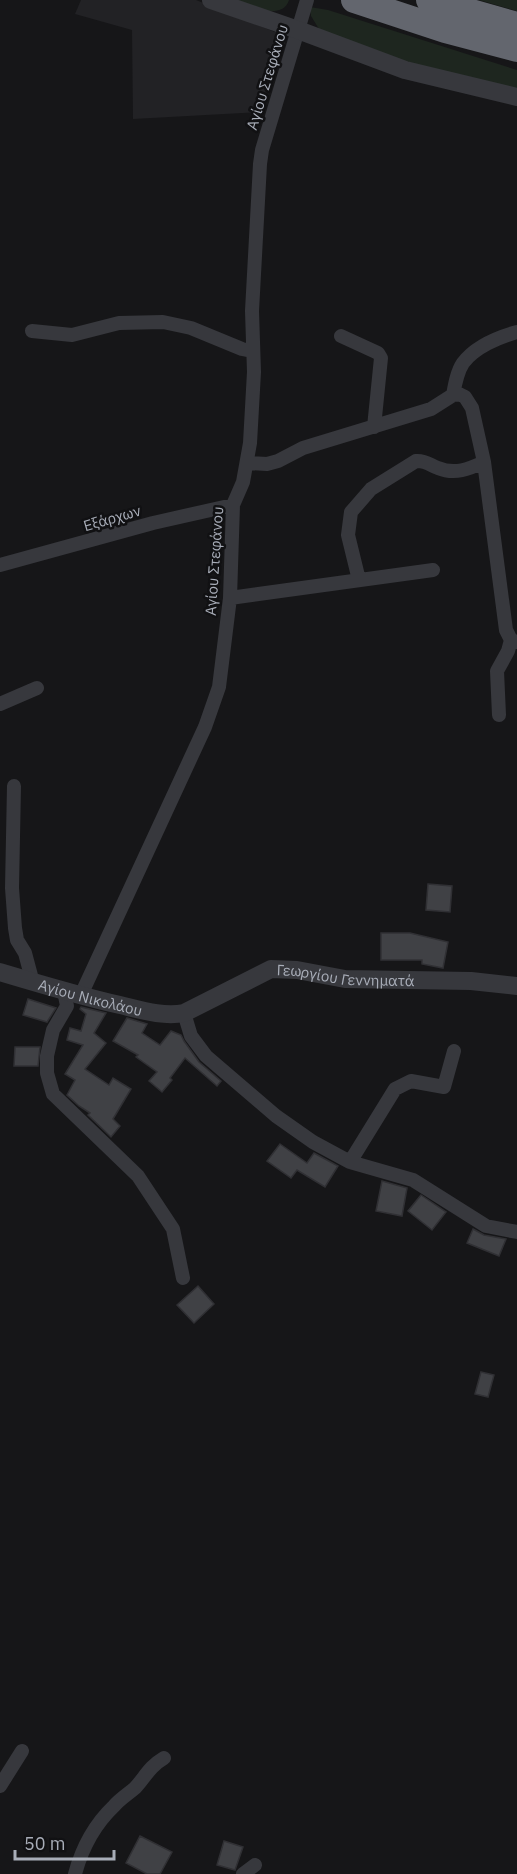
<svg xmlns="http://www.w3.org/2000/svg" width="517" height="1874" font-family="'IBM Plex Sans',sans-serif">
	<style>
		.built { fill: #222225 }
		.green { fill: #1e261f }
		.building { fill: #404145; stroke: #303034; stroke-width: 1.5 }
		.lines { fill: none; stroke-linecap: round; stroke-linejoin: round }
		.minor { stroke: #37383d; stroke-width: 14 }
		.tertiary { stroke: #37383d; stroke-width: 18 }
		.motorway { stroke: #63666e; stroke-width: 26 }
		.labels { text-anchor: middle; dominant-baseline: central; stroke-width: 5; stroke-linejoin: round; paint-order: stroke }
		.street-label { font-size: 15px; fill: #a8adb8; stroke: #111113 }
	</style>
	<rect width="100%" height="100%" fill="#161618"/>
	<!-- built -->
	<path class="built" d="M 81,0 L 196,0 L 287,37 L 260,112 L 133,119 L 132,30 L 75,14 Z"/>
	<!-- green -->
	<path class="green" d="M 228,0 L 289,0 C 282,23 244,4 228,0 Z
		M 479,0 L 517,0 L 517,11 Z
		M 310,7 L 328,10 L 517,70 L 517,94 L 424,70 L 319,29 L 311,16 Z"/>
	<!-- building -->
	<path class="building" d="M 428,884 L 452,886 L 450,912 L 426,910 Z
		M 381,933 L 410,933 L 448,942 L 443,968 L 422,964 L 422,960 L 381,960 Z
		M 28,999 L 56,1008 L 47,1022 L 23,1015 Z
		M 81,1007 L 106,1013 L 94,1033 L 106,1043 L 85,1069 L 109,1085 L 113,1078 L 131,1089 L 113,1119 L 120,1126 L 111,1137 L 88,1115 L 90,1113 L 79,1106 L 67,1095 L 75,1080 L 65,1074 L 83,1045 L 67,1040 L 70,1028 L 81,1031 L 86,1014 L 80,1009 Z
		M 127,1018 L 147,1024 L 142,1033 L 160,1045 L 171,1031 L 181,1035 L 184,1041 L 199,1062 L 221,1081 L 217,1086 L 185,1058 L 170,1078 L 172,1080 L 162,1092 L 149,1081 L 157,1072 L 136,1057 L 138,1055 L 113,1041 Z
		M 15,1047 L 40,1047 L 38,1066 L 14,1066 Z
		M 280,1144 L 307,1163 L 314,1153 L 338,1166 L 325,1187 L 297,1170 L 291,1178 L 267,1161 Z
		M 382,1181 L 407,1188 L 402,1216 L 376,1211 Z
		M 421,1195 L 446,1212 L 432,1230 L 408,1211 Z
		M 473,1229 L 484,1235 L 506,1239 L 499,1256 L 467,1243 Z
		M 198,1286 L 214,1304 L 194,1323 L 177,1305 Z
		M 481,1372 L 494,1375 L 488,1397 L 475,1394 Z
		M 140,1836 L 172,1852 L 160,1874 L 147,1874 L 126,1863 Z
		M 224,1841 L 243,1847 L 235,1870 L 217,1865 Z"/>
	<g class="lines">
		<!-- minor -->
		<path class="minor" d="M 32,331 L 72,335 L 119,323 L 163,322 L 191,328 L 242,349 L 252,351
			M 341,336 L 378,353 L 381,358 L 374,427
			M 453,395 C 455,384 457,372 463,363 C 475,347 499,337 517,332
			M 248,463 L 267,464 L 278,461 L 303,448 L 431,409 L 453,395 L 459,394 L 465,397 L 472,408 L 484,462 L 506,630 L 511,640 L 517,642
			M 0,565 L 153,523 L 233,505
			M 359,580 L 348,535 L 351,512 L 371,489 L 416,461 C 425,460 430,465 438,468 C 455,475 469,469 484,462
			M 230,598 L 433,570
			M 0,704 L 37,688
			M 499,715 L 497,671 L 508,651 L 511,640
			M 14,786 L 12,888 L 15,928 L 17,940 L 25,953 L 33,983
			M 64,991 L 67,1006 L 53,1030 L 47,1056 L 47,1073 L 53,1094 L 138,1176 L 173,1229 L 183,1278
			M 81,995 L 205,727 L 219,687 L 230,598 L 233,505 L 243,482 L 250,443 L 254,372 L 252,311 L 260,164 L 262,150 L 307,0
			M 184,1013 L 191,1036 L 206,1056 L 276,1116 L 313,1142 L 350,1162 L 413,1180 L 486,1226 L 517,1232
			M 350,1162 L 395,1089 L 411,1081 L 444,1087 L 454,1051
			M 0,1786 L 22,1751
			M 75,1874 C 82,1848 94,1825 114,1806 C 120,1799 128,1794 135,1788 C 146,1776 149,1767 164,1758
			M 243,1874 L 255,1865"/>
		<!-- tertiary -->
		<g class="tertiary">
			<path d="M 211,0 L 298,30 L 405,70 L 517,97"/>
			<path id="s1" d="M 0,972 C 40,984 80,996 120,1005 C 141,1010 163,1017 184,1013 L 271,969 L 297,970 L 345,979 L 471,981 L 517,986"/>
		</g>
		<!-- motorway -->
		<path class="motorway" d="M 354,0 L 445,30 L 517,49
			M 429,0 L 517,25"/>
	</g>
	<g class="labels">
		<!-- street labels -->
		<g class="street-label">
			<text transform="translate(267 77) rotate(-73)">Αγίου Στεφάνου</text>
			<text transform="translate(112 518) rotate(-16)">Εξάρχων</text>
			<text transform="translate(214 561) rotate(-86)">Αγίου Στεφάνου</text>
			<text stroke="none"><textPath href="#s1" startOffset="362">Γεωργίου Γεννηματά</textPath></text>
			<text stroke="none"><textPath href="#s1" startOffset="94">Αγίου Νικολάου</textPath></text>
		</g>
	</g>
	<!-- scale -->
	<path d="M15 1850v9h99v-9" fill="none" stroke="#a8adb8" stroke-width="3"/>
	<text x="24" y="1850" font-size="18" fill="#a8adb8" stroke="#111113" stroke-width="4.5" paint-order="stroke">50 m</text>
</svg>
